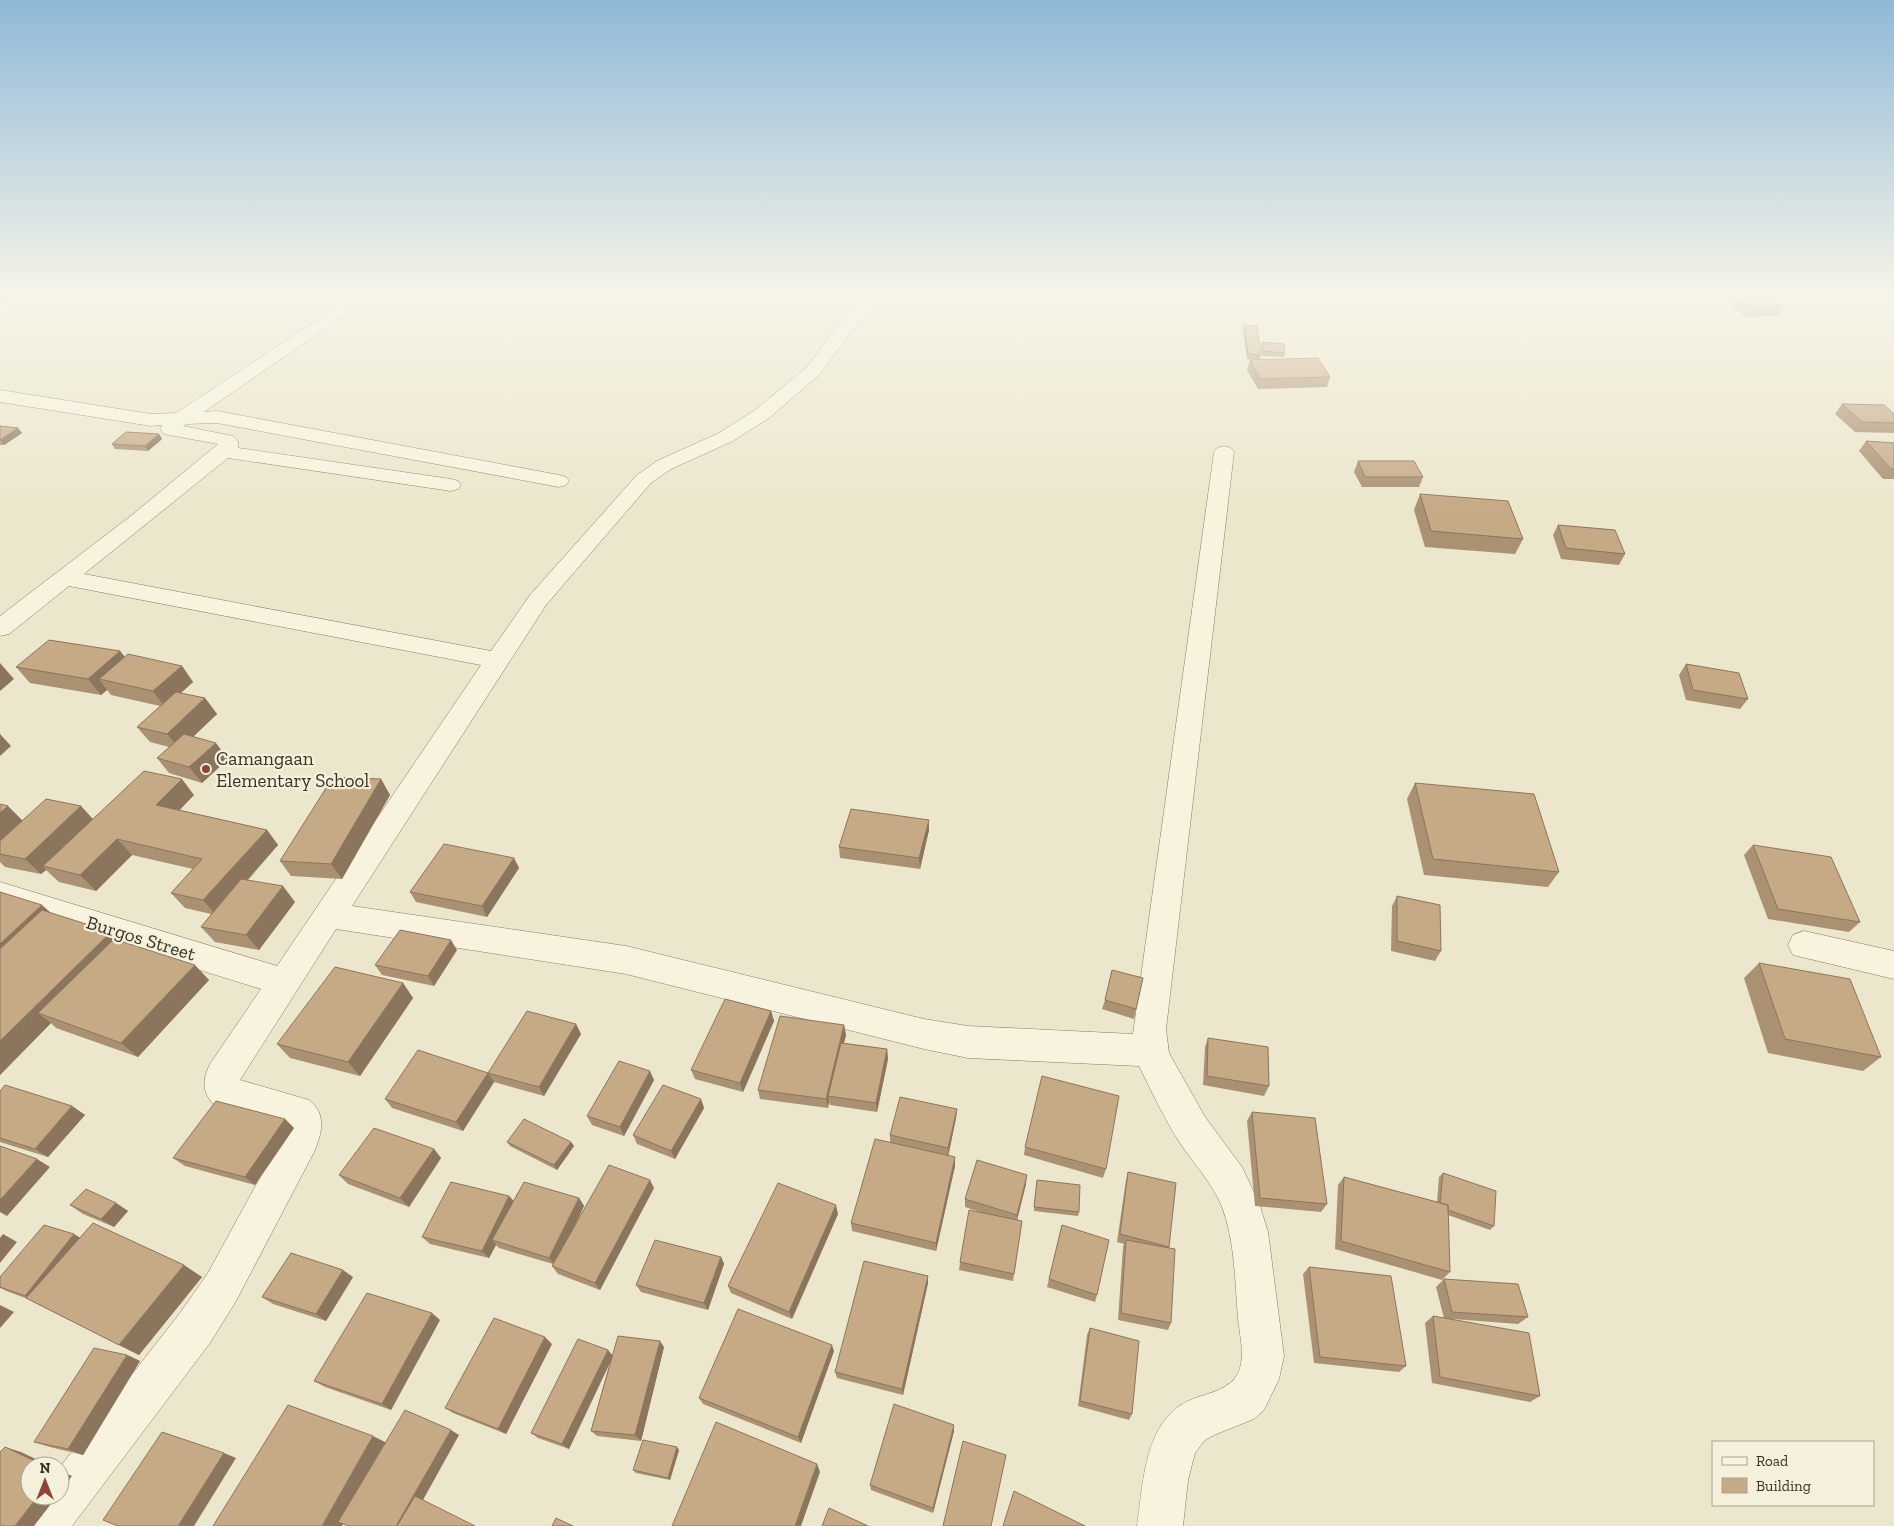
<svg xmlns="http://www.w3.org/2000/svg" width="1894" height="1526" font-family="'Zilla Slab',serif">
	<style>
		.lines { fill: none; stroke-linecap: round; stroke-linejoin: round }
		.street-casing { stroke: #877b61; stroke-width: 1 }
		.street { fill: #f7f3de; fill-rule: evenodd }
		.wall { fill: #aa9172 }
		.shaded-wall { fill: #8b765d }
		.building { fill: #c6a985; stroke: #8b765d }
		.poi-dot { fill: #914236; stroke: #f4f0db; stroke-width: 2 }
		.labels { text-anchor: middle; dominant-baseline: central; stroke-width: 4.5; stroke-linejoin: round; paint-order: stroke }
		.poi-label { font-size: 19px; fill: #393123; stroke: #f4f0db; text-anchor: start }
		.street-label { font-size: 19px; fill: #393123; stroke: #f4f0db }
	</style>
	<rect width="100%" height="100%" fill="#ece6cc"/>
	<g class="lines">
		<defs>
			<path id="street" d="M 17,295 L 37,295 L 35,298 L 0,314 L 0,303 Z
				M 356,295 L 374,295 L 204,412 L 217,411 L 559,475 L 566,477 L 569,481 L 566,485 L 559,487 L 217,423 L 186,424 L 183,426 L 233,436 L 238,442 L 238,448 L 451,479 L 458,481 L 461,485 L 458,489 L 451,491 L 228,458 L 84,574 L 491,651 L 530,595 L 637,475 L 657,461 L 719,433 L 755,410 L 807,367 L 839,324 L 869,295 L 886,295 L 851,332 L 819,375 L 769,418 L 733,441 L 671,469 L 651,483 L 546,605 L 352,906 L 626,946 L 924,1019 L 968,1026 L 1133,1034 L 1214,452 L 1217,448 L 1224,446 L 1231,448 L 1234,452 L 1166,1029 L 1169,1053 L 1205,1117 L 1242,1167 L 1259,1203 L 1268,1232 L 1284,1356 L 1279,1379 L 1264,1410 L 1254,1419 L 1214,1435 L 1205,1440 L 1195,1453 L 1188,1480 L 1183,1526 L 1137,1526 C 1143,1485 1144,1422 1188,1401 C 1203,1394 1224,1392 1235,1378 C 1247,1362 1240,1338 1238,1319 C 1235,1282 1235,1241 1222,1207 C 1213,1184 1194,1164 1180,1143 C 1165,1120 1152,1092 1139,1066 L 968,1058 L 924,1049 L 626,974 L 336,929 L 240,1080 L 309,1100 C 327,1114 322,1133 314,1152 L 236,1301 L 210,1343 L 72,1526 L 20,1526 L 27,1510 L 37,1496 L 60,1496 L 60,1467 L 180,1313 L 208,1273 L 285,1132 L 286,1126 L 214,1105 C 202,1092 202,1080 210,1064 L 261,989 L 0,908 L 0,882 L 277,966 L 481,665 L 69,586 L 9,634 L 0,636 L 0,616 L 132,515 L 218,444 L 164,434 L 160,428 L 162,425 L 151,426 L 0,402 L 0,390 L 151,414 L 176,413 Z
				M 1861,297 L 1894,300 L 1894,310 L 1855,305 L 1853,302 L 1855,299 Z
				M 1804,931 L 1894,951 L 1894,979 L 1793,955 L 1788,945 L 1793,935 Z"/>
		</defs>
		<!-- street casing -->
		<use href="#street" class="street-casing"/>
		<!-- street -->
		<use href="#street" class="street"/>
	</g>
	<!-- wall -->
	<path class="wall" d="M 0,295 L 21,295 L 9,300 L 0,299 Z
		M 1853,295 L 1894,295 L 1894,298 L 1859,299 Z
		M 1736,296 L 1784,307 L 1779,316 L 1746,317 L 1731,305 Z
		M 1244,325 L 1261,355 L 1260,360 L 1247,359 L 1243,330 Z
		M 1262,342 L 1285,353 L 1284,357 L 1262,356 L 1261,347 Z
		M 1250,360 L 1330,377 L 1327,387 L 1258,389 L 1247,370 Z
		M 1842,404 L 1894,414 L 1894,433 L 1855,432 L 1835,414 Z
		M 0,426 L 18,428 L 22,433 L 4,445 L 0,445 Z
		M 159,434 L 162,439 L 148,451 L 115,449 L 112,444 Z
		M 1866,441 L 1894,443 L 1894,479 L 1883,479 L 1859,451 Z
		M 1358,461 L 1423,477 L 1419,487 L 1362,487 L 1354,472 Z
		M 1420,494 L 1523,539 L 1515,554 L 1425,547 L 1414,510 Z
		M 1558,525 L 1625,554 L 1619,565 L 1561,559 L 1553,535 Z
		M 120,651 L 125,657 L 182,666 L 193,682 L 181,693 L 205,698 L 217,714 L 193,737 L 228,759 L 202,783 L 169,773 L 157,758 L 169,747 L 150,742 L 137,727 L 160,706 L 111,695 L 107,690 L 101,695 L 30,683 L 16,667 Z
		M 1686,664 L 1748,699 L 1740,709 L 1686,700 L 1679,675 Z
		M 381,779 L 390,795 L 342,879 L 291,876 L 280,861 Z
		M 1415,783 L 1559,872 L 1548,887 L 1424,875 L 1407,799 Z
		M 194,795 L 180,810 L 267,830 L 278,845 L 248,880 L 295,902 L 259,950 L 215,942 L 201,927 L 211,914 L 185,908 L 171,893 L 193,869 L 132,855 L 96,891 L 59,882 L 46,870 L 41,874 L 5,867 L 0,862 L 0,804 L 22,821 L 81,806 L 93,819 Z
		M 929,820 L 929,830 L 920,869 L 840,858 L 839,847 Z
		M 1753,845 L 1860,922 L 1849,932 L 1768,919 L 1744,855 Z
		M 514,858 L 519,868 L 487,917 L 416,902 L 410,892 Z
		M 0,892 L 52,914 L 111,932 L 120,940 L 209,980 L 138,1057 L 56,1028 L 51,1023 L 0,1075 Z
		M 1397,896 L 1441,951 L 1435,961 L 1391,951 L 1392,906 Z
		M 457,950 L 434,986 L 382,975 L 375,965 Z
		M 1759,963 L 1881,1057 L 1863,1071 L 1768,1053 L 1744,978 Z
		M 1143,978 L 1134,1019 L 1102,1009 L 1105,1000 Z
		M 403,983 L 413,998 L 360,1076 L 290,1058 L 277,1044 Z
		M 771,1011 L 774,1021 L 743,1092 L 695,1079 L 691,1070 Z
		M 576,1024 L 581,1034 L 544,1096 L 494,1082 L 488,1073 Z
		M 844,1025 L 846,1035 L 844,1043 L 887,1049 L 888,1059 L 877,1112 L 830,1105 L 829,1102 L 828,1108 L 760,1099 L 758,1090 Z
		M 1208,1038 L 1269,1086 L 1264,1096 L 1203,1085 L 1205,1047 Z
		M 488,1073 L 494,1082 L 463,1131 L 392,1108 L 385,1099 Z
		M 654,1080 L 624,1136 L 592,1125 L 587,1116 Z
		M 0,1091 L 72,1106 L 85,1115 L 48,1157 L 0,1142 Z
		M 701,1099 L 704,1108 L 675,1159 L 637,1144 L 633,1135 Z
		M 957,1109 L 956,1118 L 948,1156 L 955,1157 L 955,1166 L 936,1251 L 852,1231 L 851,1223 L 890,1143 L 890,1135 Z
		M 1252,1112 L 1327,1204 L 1321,1212 L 1255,1206 L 1247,1121 Z
		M 285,1119 L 294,1128 L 255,1185 L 185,1166 L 173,1158 Z
		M 507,1142 L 571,1142 L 574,1146 L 557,1170 L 510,1146 Z
		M 1025,1147 L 1106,1169 L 1103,1178 L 1024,1155 Z
		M 434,1149 L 441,1158 L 409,1207 L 348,1184 L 339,1175 Z
		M 1128,1172 L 1169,1247 L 1171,1323 L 1168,1330 L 1118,1320 L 1123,1247 L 1124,1244 L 1117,1242 L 1126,1180 Z
		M 1443,1173 L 1494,1226 L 1490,1230 L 1448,1215 L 1450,1272 L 1442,1280 L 1335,1249 L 1338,1185 L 1344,1177 L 1437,1202 L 1439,1177 Z
		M 1037,1180 L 1079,1212 L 1078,1216 L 1034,1211 Z
		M 1026,1184 L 1017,1220 L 1022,1221 L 1013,1281 L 959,1270 L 960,1262 L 980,1212 L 965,1207 L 965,1199 Z
		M 654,1188 L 600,1290 L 558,1274 L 552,1266 L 553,1264 L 499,1248 L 496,1245 L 489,1258 L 430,1244 L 422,1237 L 509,1196 L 514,1201 L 579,1198 L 584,1206 L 576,1224 Z
		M 116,1203 L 128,1211 L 114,1227 L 83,1214 L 70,1205 Z
		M 838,1214 L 792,1319 L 731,1293 L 728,1286 Z
		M 1062,1225 L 1097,1295 L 1095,1302 L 1047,1287 Z
		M 80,1238 L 202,1277 L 139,1355 L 28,1299 L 9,1292 L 0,1288 L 0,1277 Z
		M 721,1257 L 724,1264 L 708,1310 L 641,1292 L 636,1285 Z
		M 1309,1267 L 1406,1366 L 1399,1372 L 1314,1363 L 1303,1274 Z
		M 928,1276 L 928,1283 L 903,1395 L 837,1378 L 835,1372 Z
		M 353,1277 L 326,1321 L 273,1304 L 262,1297 Z
		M 1444,1279 L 1528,1317 L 1518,1324 L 1453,1319 L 1540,1396 L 1530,1402 L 1432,1383 L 1425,1323 L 1433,1316 L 1444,1318 L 1436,1287 Z
		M 440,1320 L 391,1410 L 325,1387 L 314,1381 Z
		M 1090,1328 L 1132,1414 L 1129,1420 L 1078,1406 L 1087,1335 Z
		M 552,1344 L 506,1434 L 453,1413 L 445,1408 Z
		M 664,1347 L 641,1441 L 597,1436 L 591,1431 L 610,1363 L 569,1449 L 538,1438 L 531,1433 L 608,1350 L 612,1355 Z
		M 834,1351 L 801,1443 L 703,1404 L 699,1398 Z
		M 127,1355 L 140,1361 L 83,1455 L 50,1447 L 34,1442 Z
		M 954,1425 L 954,1431 L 933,1513 L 871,1490 L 870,1485 Z
		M 679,1450 L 670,1480 L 636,1473 L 633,1470 Z"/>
	<!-- shaded-wall -->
	<path class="shaded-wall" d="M 5,295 L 21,295 L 9,300 Z
		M 18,428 L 22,433 L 4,445 L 0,440 Z
		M 159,434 L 162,439 L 148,451 L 145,446 Z
		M 120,651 L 132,667 L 99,679 L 107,690 L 101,695 L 88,679 Z
		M 0,663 L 14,679 L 0,691 Z
		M 182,666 L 193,682 L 165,707 L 153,691 Z
		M 205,698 L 217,714 L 180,749 L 167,734 Z
		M 0,734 L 11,746 L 0,756 Z
		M 216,743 L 228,759 L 202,783 L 189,767 Z
		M 182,779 L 194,795 L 169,820 L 156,805 Z
		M 381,779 L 390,795 L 342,879 L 331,864 Z
		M 8,806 L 24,822 L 0,843 L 0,813 Z
		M 81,806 L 95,822 L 43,866 L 46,870 L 41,874 L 25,859 Z
		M 929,820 L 929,830 L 920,869 L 919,858 Z
		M 267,830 L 278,845 L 216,915 L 203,900 Z
		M 117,839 L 132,855 L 96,891 L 80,875 Z
		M 514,858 L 519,868 L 487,917 L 482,906 Z
		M 283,886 L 295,902 L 259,950 L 246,935 Z
		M 42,905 L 59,920 L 0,976 L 0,944 Z
		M 111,932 L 126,947 L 38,1013 L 51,1023 L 0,1075 L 0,1041 Z
		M 451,940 L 457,950 L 434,986 L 428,976 Z
		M 195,965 L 209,980 L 138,1057 L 121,1043 Z
		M 403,983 L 413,998 L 360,1076 L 348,1062 Z
		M 771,1011 L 774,1021 L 743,1092 L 740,1083 Z
		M 576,1024 L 581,1034 L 544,1096 L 539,1087 Z
		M 844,1025 L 846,1035 L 830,1097 L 828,1096 L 829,1102 L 828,1108 L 826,1099 Z
		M 887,1049 L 888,1059 L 877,1112 L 876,1103 Z
		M 650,1071 L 654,1080 L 624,1136 L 620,1127 Z
		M 488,1073 L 494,1082 L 463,1131 L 456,1122 Z
		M 701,1099 L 704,1108 L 675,1159 L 671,1151 Z
		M 72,1106 L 85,1115 L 48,1157 L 35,1149 Z
		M 957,1109 L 956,1118 L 948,1157 L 948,1148 Z
		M 285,1119 L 294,1128 L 255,1185 L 245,1177 Z
		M 571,1142 L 574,1146 L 557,1170 L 554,1165 Z
		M 434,1149 L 441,1158 L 409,1207 L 400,1198 Z
		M 955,1157 L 955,1166 L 936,1251 L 936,1243 Z
		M 37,1159 L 50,1167 L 7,1216 L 0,1212 L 0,1200 Z
		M 1027,1175 L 1026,1184 L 1016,1224 L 1017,1215 Z
		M 650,1180 L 654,1188 L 600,1290 L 595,1283 Z
		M 509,1196 L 516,1204 L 492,1240 L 496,1245 L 489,1258 L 482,1251 Z
		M 579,1198 L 584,1206 L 555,1265 L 549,1258 Z
		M 116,1203 L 128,1211 L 114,1227 L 101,1219 Z
		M 836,1205 L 838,1214 L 792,1319 L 789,1312 Z
		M 3,1234 L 17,1242 L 0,1263 L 0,1238 Z
		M 74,1234 L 87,1242 L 39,1303 L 25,1296 Z
		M 721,1257 L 724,1264 L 708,1310 L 704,1303 Z
		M 184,1265 L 202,1277 L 139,1355 L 119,1345 Z
		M 343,1270 L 353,1277 L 326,1321 L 316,1314 Z
		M 928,1276 L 928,1283 L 903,1395 L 902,1389 Z
		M 0,1305 L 14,1312 L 0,1328 Z
		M 432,1313 L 440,1320 L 391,1410 L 382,1404 Z
		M 545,1337 L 552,1344 L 506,1434 L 498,1429 Z
		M 660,1341 L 664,1347 L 641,1441 L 635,1435 Z
		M 832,1345 L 834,1351 L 801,1443 L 798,1437 Z
		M 608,1350 L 613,1356 L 569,1449 L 562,1444 Z
		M 127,1355 L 140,1361 L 83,1455 L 68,1449 Z
		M 954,1425 L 954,1431 L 933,1513 L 933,1508 Z
		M 451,1430 L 459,1435 L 423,1500 L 396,1526 Z
		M 373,1436 L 387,1443 L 342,1526 L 322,1526 Z
		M 5,1447 L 21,1452 L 50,1466 L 45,1466 Z
		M 677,1447 L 679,1450 L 670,1480 L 668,1478 Z
		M 224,1453 L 236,1458 L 194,1526 L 178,1526 Z
		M 817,1464 L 820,1472 L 801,1526 L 795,1526 Z
		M 60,1471 L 72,1476 L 60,1492 Z
		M 38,1496 L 57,1496 L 34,1526 L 15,1526 Z"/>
	<!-- building -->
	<path class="building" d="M 1768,295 L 1784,307 L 1751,308 L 1736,296 Z
		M 1244,325 L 1257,326 L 1261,355 L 1248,354 Z
		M 1262,342 L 1284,344 L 1285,353 L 1263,351 Z
		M 1318,358 L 1330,377 L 1260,379 L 1250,360 Z
		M 1842,404 L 1884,405 L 1894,414 L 1894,423 L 1862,422 Z
		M 0,426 L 18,428 L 0,440 Z
		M 126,432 L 159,434 L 145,446 L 112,444 Z
		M 1866,441 L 1894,443 L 1894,469 L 1891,469 Z
		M 1358,461 L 1414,461 L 1423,477 L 1365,477 Z
		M 1420,494 L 1508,501 L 1523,539 L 1431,531 Z
		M 1558,525 L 1615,530 L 1625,554 L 1566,548 Z
		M 49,640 L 120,651 L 88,679 L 16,667 Z
		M 128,654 L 182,666 L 153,691 L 99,679 Z
		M 1686,664 L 1739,673 L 1748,699 L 1693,690 Z
		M 176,692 L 205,698 L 167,734 L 137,727 Z
		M 184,734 L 216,743 L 189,767 L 157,758 Z
		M 144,771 L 182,779 L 156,805 L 267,830 L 203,900 L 171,893 L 202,859 L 117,839 L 80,875 L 43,866 Z
		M 333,777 L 381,779 L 331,864 L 280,861 Z
		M 1415,783 L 1534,794 L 1559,872 L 1433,859 Z
		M 46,799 L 81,806 L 25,859 L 0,854 L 0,841 Z
		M 0,804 L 8,806 L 0,813 Z
		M 851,809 L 929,820 L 919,858 L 839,847 Z
		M 444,844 L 514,858 L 482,906 L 410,892 Z
		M 1753,845 L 1831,857 L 1860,922 L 1778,909 Z
		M 241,879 L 283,886 L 246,935 L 201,927 Z
		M 0,892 L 42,905 L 0,944 Z
		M 1397,896 L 1440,905 L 1441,951 L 1397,941 Z
		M 42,910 L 111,932 L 0,1041 L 0,949 Z
		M 400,930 L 451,940 L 428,976 L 375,965 Z
		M 114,939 L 195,965 L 121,1043 L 38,1013 Z
		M 1759,963 L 1850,979 L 1881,1057 L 1785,1039 Z
		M 335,967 L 403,983 L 348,1062 L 277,1044 Z
		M 1112,970 L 1143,978 L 1136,1009 L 1105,1000 Z
		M 725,999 L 771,1011 L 740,1083 L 691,1070 Z
		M 527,1011 L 576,1024 L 539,1087 L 488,1073 Z
		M 780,1016 L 844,1025 L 826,1099 L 758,1090 Z
		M 1208,1038 L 1268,1047 L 1269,1086 L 1207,1076 Z
		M 841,1043 L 887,1049 L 876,1103 L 828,1096 Z
		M 418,1050 L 488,1073 L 456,1122 L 385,1099 Z
		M 619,1061 L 650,1071 L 620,1127 L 587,1116 Z
		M 1042,1076 L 1119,1096 L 1106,1169 L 1025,1147 Z
		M 5,1085 L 72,1106 L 35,1149 L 0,1138 L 0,1091 Z
		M 663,1085 L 701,1099 L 671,1151 L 633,1135 Z
		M 900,1097 L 957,1109 L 948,1148 L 890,1135 Z
		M 216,1101 L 285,1119 L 245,1177 L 173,1158 Z
		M 1252,1112 L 1315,1118 L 1327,1204 L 1260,1198 Z
		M 524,1119 L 571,1142 L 554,1165 L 507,1142 Z
		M 374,1128 L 434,1149 L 400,1198 L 339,1175 Z
		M 875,1139 L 955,1157 L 936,1243 L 851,1223 Z
		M 0,1146 L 37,1159 L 0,1200 Z
		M 977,1160 L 1027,1175 L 1017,1215 L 965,1199 Z
		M 609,1165 L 650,1180 L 595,1283 L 552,1266 Z
		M 1128,1172 L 1176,1183 L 1169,1247 L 1120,1234 Z
		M 1443,1173 L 1496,1191 L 1494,1226 L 1448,1210 L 1448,1205 L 1440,1203 Z
		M 1344,1177 L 1448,1205 L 1450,1272 L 1341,1241 Z
		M 1037,1180 L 1080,1185 L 1079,1212 L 1034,1207 Z
		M 451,1182 L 509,1196 L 482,1251 L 422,1237 Z
		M 524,1182 L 579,1198 L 549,1258 L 492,1240 Z
		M 778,1183 L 836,1205 L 789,1312 L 728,1286 Z
		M 86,1189 L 116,1203 L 101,1219 L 70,1205 Z
		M 969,1210 L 1022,1221 L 1014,1274 L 960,1262 Z
		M 93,1223 L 184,1265 L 119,1345 L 26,1298 Z
		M 44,1225 L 74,1234 L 25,1296 L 0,1287 L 0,1277 Z
		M 1062,1225 L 1109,1240 L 1097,1295 L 1049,1279 Z
		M 655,1240 L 721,1257 L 704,1303 L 636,1285 Z
		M 1126,1240 L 1175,1249 L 1171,1323 L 1121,1313 Z
		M 291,1253 L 343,1270 L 316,1314 L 262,1297 Z
		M 864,1261 L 928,1276 L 902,1389 L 835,1372 Z
		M 1309,1267 L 1391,1276 L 1406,1366 L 1320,1357 Z
		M 1444,1279 L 1518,1284 L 1528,1317 L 1452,1312 Z
		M 367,1293 L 432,1313 L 382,1404 L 314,1381 Z
		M 738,1309 L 832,1345 L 798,1437 L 699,1398 Z
		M 1433,1316 L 1529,1333 L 1540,1396 L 1440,1377 Z
		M 494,1318 L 545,1337 L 498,1429 L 445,1408 Z
		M 1090,1328 L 1139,1341 L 1132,1414 L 1080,1401 Z
		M 618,1336 L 660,1341 L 635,1435 L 591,1431 Z
		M 578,1339 L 608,1350 L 562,1444 L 531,1433 Z
		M 94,1348 L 127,1355 L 68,1449 L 34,1442 Z
		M 894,1404 L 954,1425 L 933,1508 L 870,1485 Z
		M 288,1405 L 373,1436 L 322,1526 L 213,1526 Z
		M 405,1410 L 451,1430 L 396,1526 L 348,1526 L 338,1522 Z
		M 716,1422 L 817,1464 L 795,1526 L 672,1526 Z
		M 162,1432 L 224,1453 L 178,1526 L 118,1526 L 103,1520 Z
		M 643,1440 L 677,1447 L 668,1478 L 633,1470 Z
		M 963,1441 L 1006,1455 L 991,1526 L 943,1526 Z
		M 5,1447 L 45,1466 L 30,1466 L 30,1496 L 38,1496 L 15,1526 L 0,1526 L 0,1452 Z
		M 1014,1491 L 1085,1526 L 1003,1526 Z
		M 415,1496 L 475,1526 L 397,1526 Z
		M 829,1508 L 868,1526 L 822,1526 Z
		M 556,1518 L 573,1526 L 552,1526 Z"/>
	<!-- sky -->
	<linearGradient id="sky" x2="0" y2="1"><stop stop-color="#8fb9d7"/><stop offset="0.58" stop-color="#f6f4e8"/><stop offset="1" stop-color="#f6f4e8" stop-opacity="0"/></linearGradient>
	<rect width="1894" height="508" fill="url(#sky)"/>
	<!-- markers -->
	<circle class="poi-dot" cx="206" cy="769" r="5"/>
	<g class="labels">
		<!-- poi labels -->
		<g class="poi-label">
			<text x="216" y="758">Camangaan<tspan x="216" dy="22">Elementary School</tspan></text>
		</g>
		<!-- street labels -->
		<g class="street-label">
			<text transform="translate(141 938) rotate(17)">Burgos Street</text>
		</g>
	</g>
	<!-- legend -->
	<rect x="1712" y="1441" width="162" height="65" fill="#f4f0db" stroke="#a9a491"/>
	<rect x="1722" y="1457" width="25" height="8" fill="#f7f3de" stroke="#a9a491"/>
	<text x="1756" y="1466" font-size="15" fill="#393123">Road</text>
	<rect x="1722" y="1478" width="25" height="15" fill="#c6a985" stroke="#a9a491"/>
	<text x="1756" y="1491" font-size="15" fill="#393123">Building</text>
	<!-- north arrow -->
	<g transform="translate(45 1481)"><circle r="24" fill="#f4f0db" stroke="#a9a491"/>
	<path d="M0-4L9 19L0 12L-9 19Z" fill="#914236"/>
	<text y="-8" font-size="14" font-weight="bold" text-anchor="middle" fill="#393123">N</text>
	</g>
</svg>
